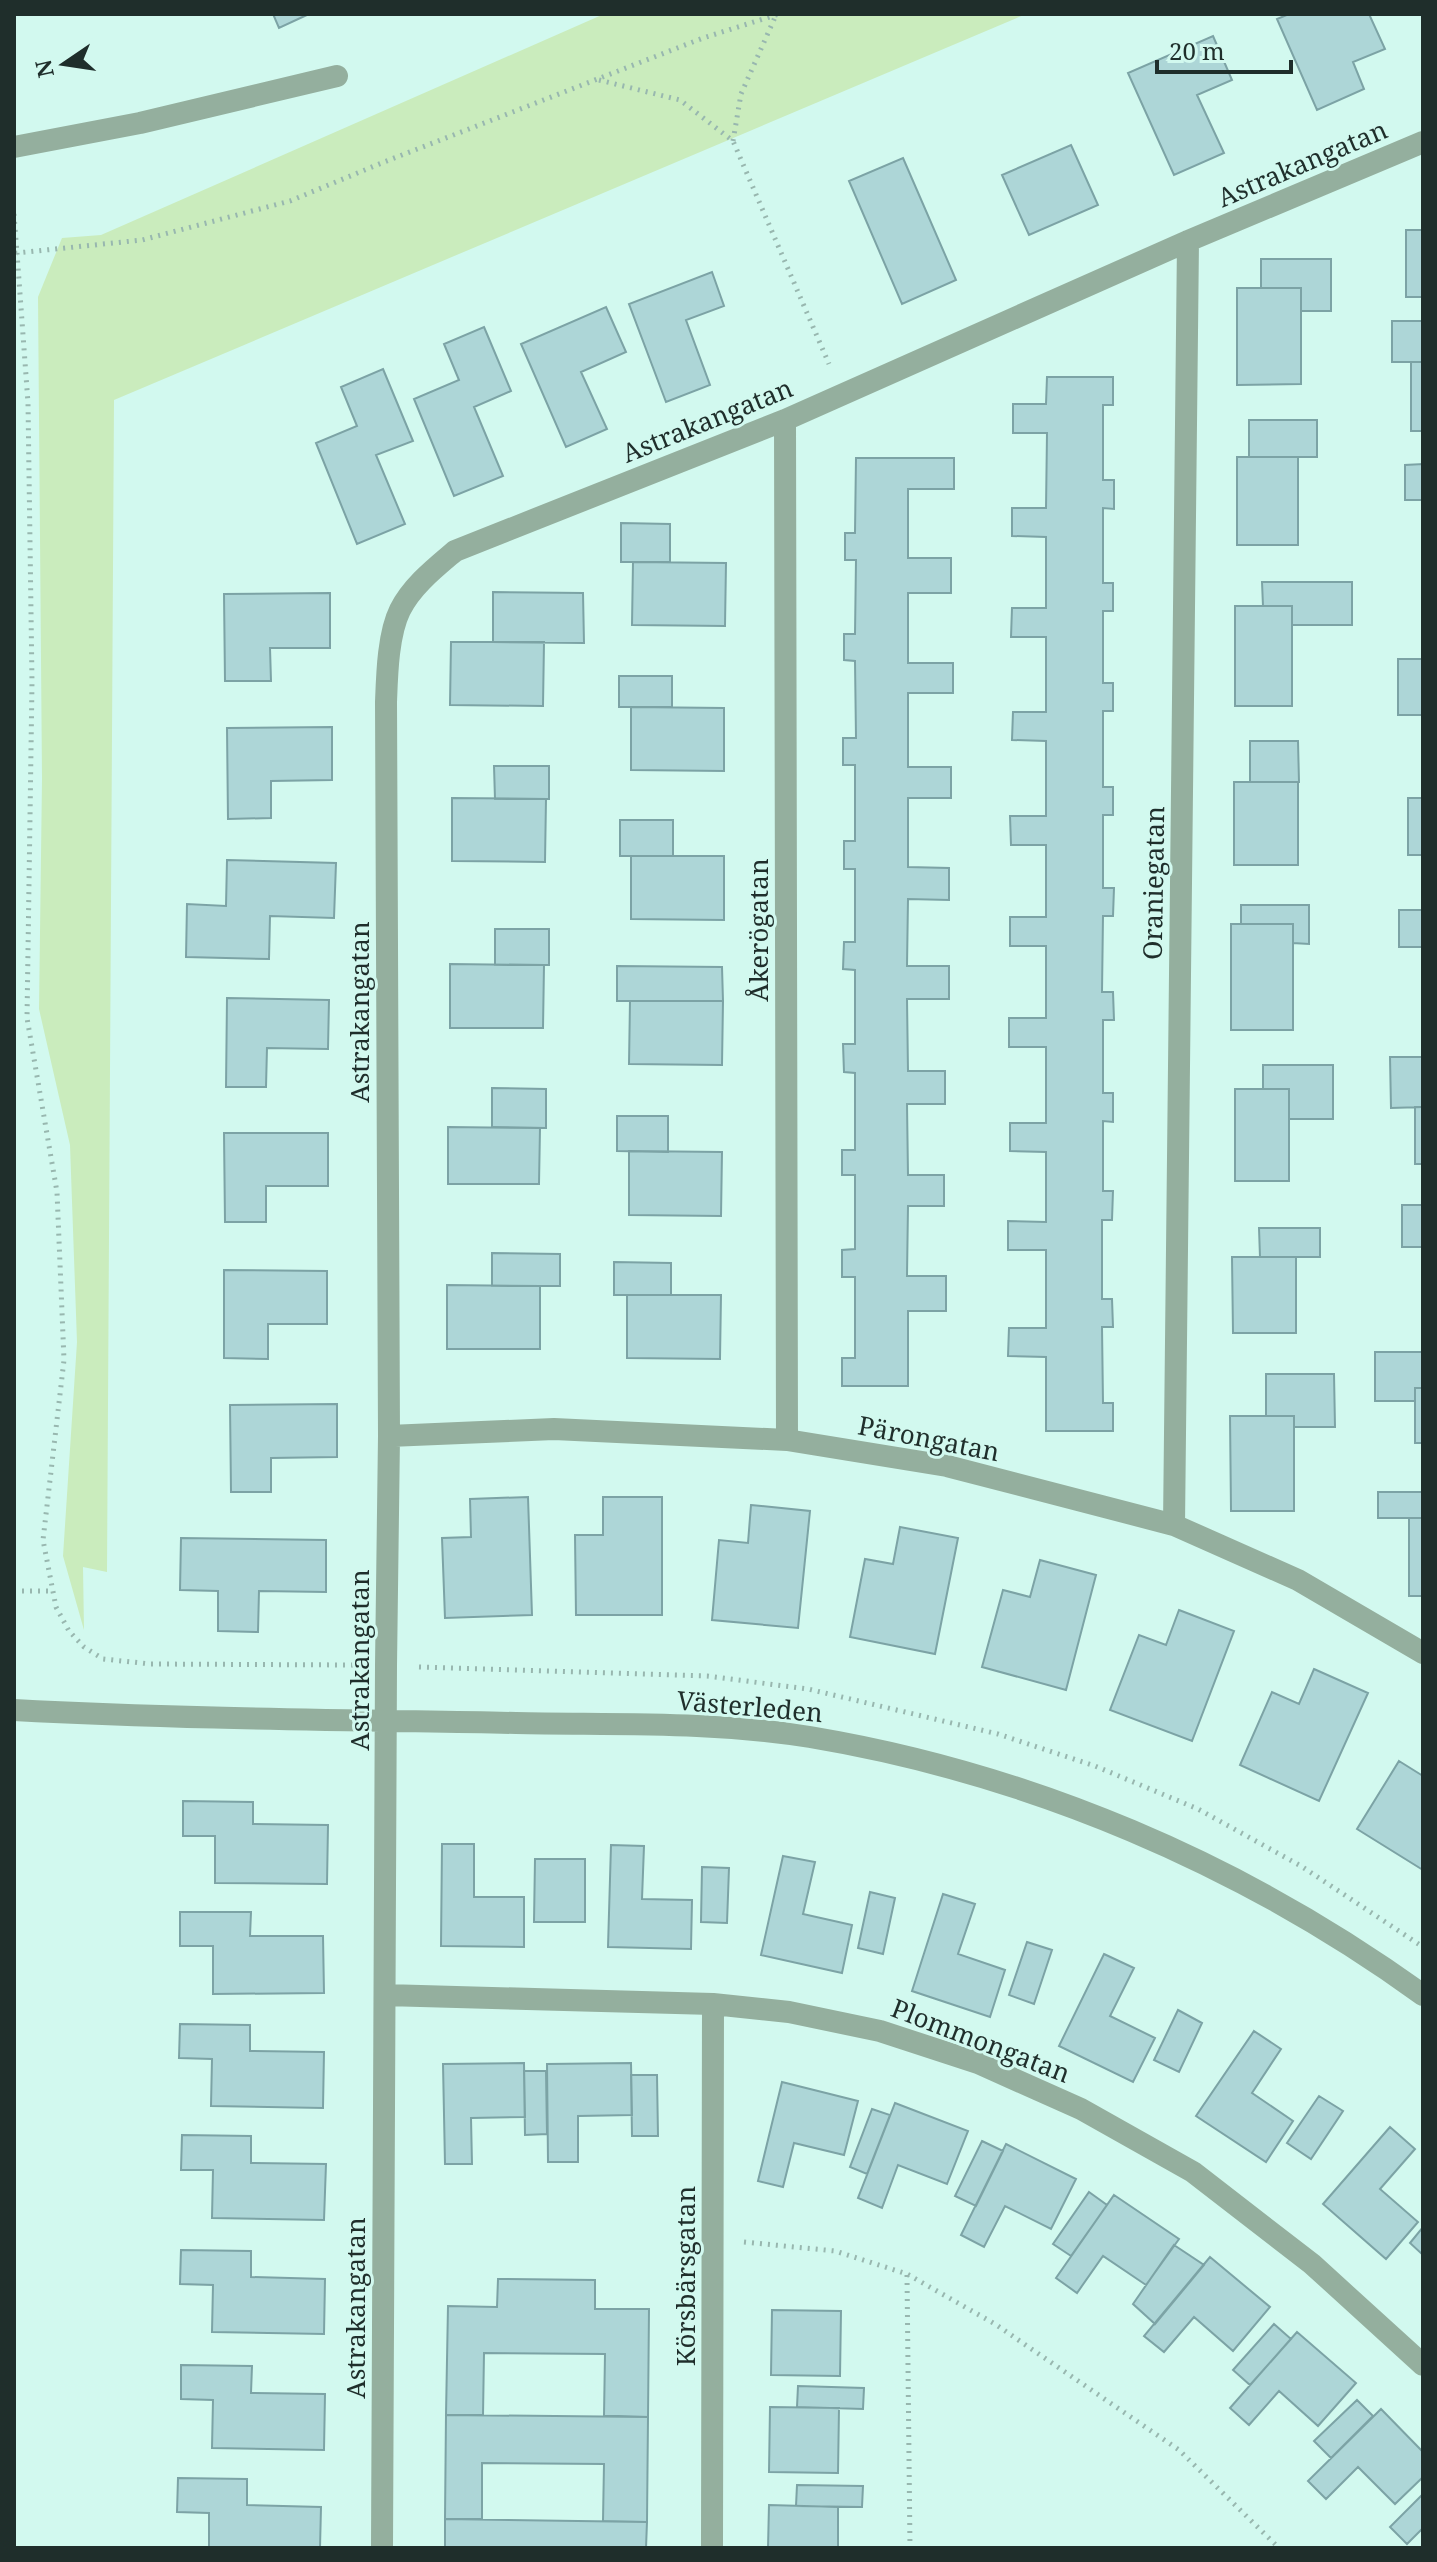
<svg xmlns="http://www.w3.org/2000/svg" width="1437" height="2562" font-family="'Noto Serif',serif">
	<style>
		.green { fill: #caecbd }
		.building { fill: #add6d7; stroke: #7ca3a5; stroke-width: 2 }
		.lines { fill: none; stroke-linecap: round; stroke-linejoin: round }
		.path { stroke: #98b7af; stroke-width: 5; stroke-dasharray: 2 6; stroke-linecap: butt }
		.service { stroke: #94af9e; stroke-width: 22 }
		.minor { stroke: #94af9e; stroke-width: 22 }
		.labels { text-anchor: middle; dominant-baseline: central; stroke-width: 6; stroke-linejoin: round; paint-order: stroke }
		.street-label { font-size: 26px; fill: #1f2e2b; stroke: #d2f9ef }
	</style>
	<rect width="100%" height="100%" fill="#d2f9ef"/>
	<!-- green -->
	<path class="green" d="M 604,14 L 1026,14 L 114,400 L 107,1572 L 83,1567 L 84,1630 L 63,1556 L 77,1342 L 70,1145 L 39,1009 L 42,779 L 38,297 L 62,238 L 101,235 Z"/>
	<!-- building -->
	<path class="building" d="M 273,14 L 309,14 L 279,28 Z
		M 1289,14 L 1369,14 L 1385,49 L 1353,62 L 1364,89 L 1317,110 L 1277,19 Z
		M 1213,36 L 1232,80 L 1197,95 L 1224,153 L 1174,175 L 1128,73 Z
		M 1071,145 L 1098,205 L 1029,235 L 1002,175 Z
		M 903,158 L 956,280 L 902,304 L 849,181 Z
		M 1406,230 L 1423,230 L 1423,297 L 1406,297 Z
		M 1261,259 L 1331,259 L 1331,311 L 1301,311 L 1301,288 L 1261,288 Z
		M 712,272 L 724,306 L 686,320 L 710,385 L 666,402 L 629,304 Z
		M 1237,288 L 1301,288 L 1301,384 L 1237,385 Z
		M 606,307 L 626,352 L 581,372 L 607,429 L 566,447 L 521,344 Z
		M 1392,321 L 1423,321 L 1423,362 L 1392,362 Z
		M 484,327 L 511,391 L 474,407 L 503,476 L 454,496 L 414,399 L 459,380 L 444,344 Z
		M 1411,362 L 1423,362 L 1423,431 L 1411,431 Z
		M 383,369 L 413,441 L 376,455 L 405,524 L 357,544 L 316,443 L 357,426 L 341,387 Z
		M 1047,377 L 1113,377 L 1113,405 L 1103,405 L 1103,480 L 1114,480 L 1114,509 L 1103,508 L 1103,583 L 1113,583 L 1113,611 L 1103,611 L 1103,683 L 1113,683 L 1113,711 L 1103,711 L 1103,787 L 1113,787 L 1113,815 L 1103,815 L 1103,888 L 1114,888 L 1113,916 L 1103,916 L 1102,992 L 1113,992 L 1114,1020 L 1103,1020 L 1103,1093 L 1113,1093 L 1113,1122 L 1103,1121 L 1103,1191 L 1113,1191 L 1112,1220 L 1102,1220 L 1102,1299 L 1112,1299 L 1113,1327 L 1102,1327 L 1103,1403 L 1113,1403 L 1113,1431 L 1046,1431 L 1046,1357 L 1008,1356 L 1009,1328 L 1046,1328 L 1046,1250 L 1008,1250 L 1008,1221 L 1046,1222 L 1046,1152 L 1010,1151 L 1010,1123 L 1046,1123 L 1046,1047 L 1009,1047 L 1009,1018 L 1046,1018 L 1046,946 L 1010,946 L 1010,917 L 1046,917 L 1046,845 L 1011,845 L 1010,816 L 1046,816 L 1046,741 L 1012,740 L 1013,712 L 1046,712 L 1046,637 L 1011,637 L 1012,608 L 1046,608 L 1046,537 L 1012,536 L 1012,508 L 1046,508 L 1047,433 L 1013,433 L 1013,404 L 1046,404 Z
		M 1249,420 L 1317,420 L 1317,457 L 1249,457 Z
		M 1237,457 L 1298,457 L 1298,545 L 1237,545 Z
		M 856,458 L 954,458 L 954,489 L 908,489 L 908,558 L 951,558 L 951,593 L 908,593 L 908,663 L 953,663 L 953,693 L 908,693 L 908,767 L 951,767 L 951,798 L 908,798 L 908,867 L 949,868 L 949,900 L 908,899 L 907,966 L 949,966 L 949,999 L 907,999 L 908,1071 L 945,1071 L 945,1104 L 907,1104 L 908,1175 L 944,1175 L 944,1206 L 908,1206 L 907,1276 L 946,1276 L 946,1311 L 908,1311 L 908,1386 L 842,1386 L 842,1358 L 855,1358 L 855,1277 L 842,1277 L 842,1250 L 855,1249 L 855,1175 L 842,1175 L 842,1150 L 855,1150 L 855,1073 L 844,1072 L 843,1044 L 855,1044 L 855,970 L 843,969 L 844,942 L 855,942 L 855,869 L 844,869 L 844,841 L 855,841 L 855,765 L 843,765 L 843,738 L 856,738 L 855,661 L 844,660 L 844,634 L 855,634 L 856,560 L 845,560 L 845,533 L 855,533 Z
		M 1423,464 L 1423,500 L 1405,500 L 1405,465 Z
		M 621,523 L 670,524 L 670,562 L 621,562 Z
		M 633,562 L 726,563 L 725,626 L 632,625 Z
		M 1262,582 L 1352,582 L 1352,625 L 1292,625 L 1292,606 L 1263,606 Z
		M 493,592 L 583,593 L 584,643 L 493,642 Z
		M 330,593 L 330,648 L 270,648 L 271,681 L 225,681 L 224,594 Z
		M 1235,606 L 1292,606 L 1292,706 L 1235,706 Z
		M 451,642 L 544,642 L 543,706 L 450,705 Z
		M 1398,659 L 1423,659 L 1423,715 L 1398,715 Z
		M 619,676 L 672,676 L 672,707 L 619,707 Z
		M 631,707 L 724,708 L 724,771 L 631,770 Z
		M 332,727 L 332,780 L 271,781 L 271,818 L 228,819 L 227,728 Z
		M 1250,741 L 1298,741 L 1299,782 L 1250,782 Z
		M 494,766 L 549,766 L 549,799 L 495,799 Z
		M 1234,782 L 1298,782 L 1298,865 L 1234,865 Z
		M 452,798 L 546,799 L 545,862 L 452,861 Z
		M 1408,798 L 1423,798 L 1423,855 L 1408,855 Z
		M 620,820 L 673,820 L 673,856 L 620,856 Z
		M 631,856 L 724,856 L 724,920 L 631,919 Z
		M 227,860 L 336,863 L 334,918 L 270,916 L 269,959 L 186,957 L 187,904 L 226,906 Z
		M 1241,905 L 1309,905 L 1309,944 L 1293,943 L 1293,924 L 1241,924 Z
		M 1399,910 L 1423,910 L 1423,947 L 1399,947 Z
		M 1231,924 L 1293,924 L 1293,1030 L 1231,1030 Z
		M 495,929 L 549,929 L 549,965 L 495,965 Z
		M 450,964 L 544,965 L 543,1028 L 450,1028 Z
		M 617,966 L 722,967 L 723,1001 L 617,1001 Z
		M 227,998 L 329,1000 L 328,1049 L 267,1048 L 266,1087 L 226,1087 Z
		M 630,1001 L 723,1001 L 722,1065 L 629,1064 Z
		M 1390,1057 L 1423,1057 L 1423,1107 L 1391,1108 Z
		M 1263,1065 L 1333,1065 L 1333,1119 L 1289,1119 L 1289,1089 L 1263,1089 Z
		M 492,1088 L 546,1089 L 546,1128 L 492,1127 Z
		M 1235,1089 L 1289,1089 L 1289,1181 L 1235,1181 Z
		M 1415,1107 L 1423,1107 L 1423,1164 L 1415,1164 Z
		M 617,1116 L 668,1116 L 668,1152 L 617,1151 Z
		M 448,1127 L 540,1128 L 539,1184 L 448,1184 Z
		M 224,1133 L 328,1133 L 328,1186 L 266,1186 L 266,1222 L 225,1222 Z
		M 629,1151 L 722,1152 L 721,1216 L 629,1215 Z
		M 1402,1205 L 1423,1205 L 1423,1247 L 1402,1247 Z
		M 1259,1228 L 1320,1228 L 1320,1257 L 1260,1257 Z
		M 492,1253 L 560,1254 L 560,1286 L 492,1286 Z
		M 1232,1257 L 1296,1257 L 1296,1333 L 1233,1333 Z
		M 614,1262 L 671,1263 L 671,1295 L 614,1295 Z
		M 224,1270 L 327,1271 L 327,1324 L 268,1324 L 268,1359 L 224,1358 Z
		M 447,1285 L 540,1286 L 540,1349 L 447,1349 Z
		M 627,1295 L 721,1295 L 720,1359 L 627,1358 Z
		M 1375,1352 L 1423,1352 L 1423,1388 L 1415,1388 L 1415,1401 L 1375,1401 Z
		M 1266,1374 L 1334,1374 L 1335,1427 L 1294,1427 L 1294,1416 L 1266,1416 Z
		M 1415,1388 L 1423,1388 L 1423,1443 L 1415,1443 Z
		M 337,1404 L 337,1457 L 271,1458 L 271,1492 L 231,1492 L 230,1405 Z
		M 1230,1416 L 1294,1416 L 1294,1511 L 1231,1511 Z
		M 1378,1492 L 1423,1492 L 1423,1518 L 1378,1518 Z
		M 528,1497 L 532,1615 L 445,1618 L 442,1538 L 471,1537 L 470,1499 Z
		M 603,1497 L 662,1497 L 662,1615 L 576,1615 L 575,1535 L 603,1535 Z
		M 751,1505 L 810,1511 L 798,1628 L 712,1620 L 719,1540 L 748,1543 Z
		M 1409,1518 L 1423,1518 L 1423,1596 L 1409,1596 Z
		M 900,1527 L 958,1538 L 935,1654 L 850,1637 L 865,1559 L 893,1564 Z
		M 181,1538 L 326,1540 L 326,1592 L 259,1591 L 258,1632 L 218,1631 L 218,1591 L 180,1590 Z
		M 1040,1560 L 1096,1575 L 1066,1690 L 982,1667 L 1003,1590 L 1030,1597 Z
		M 1179,1610 L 1234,1631 L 1192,1741 L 1110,1710 L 1139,1635 L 1166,1645 Z
		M 1314,1669 L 1368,1693 L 1319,1801 L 1240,1765 L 1272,1692 L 1299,1704 Z
		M 1399,1761 L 1423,1776 L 1423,1870 L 1357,1829 Z
		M 183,1801 L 253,1802 L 253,1824 L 328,1825 L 327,1884 L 215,1883 L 215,1836 L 183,1836 Z
		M 442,1844 L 474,1844 L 474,1897 L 524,1897 L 524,1947 L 441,1946 Z
		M 611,1845 L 644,1846 L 642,1899 L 692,1900 L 691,1949 L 608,1947 Z
		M 783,1856 L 815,1862 L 803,1914 L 852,1925 L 842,1973 L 761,1955 Z
		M 535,1859 L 585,1859 L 585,1922 L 534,1922 Z
		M 702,1867 L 729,1868 L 727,1923 L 701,1922 Z
		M 870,1892 L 895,1898 L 883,1954 L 858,1948 Z
		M 943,1894 L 975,1904 L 958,1954 L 1005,1970 L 990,2017 L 912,1991 Z
		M 180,1912 L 251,1912 L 250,1936 L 323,1936 L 324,1993 L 213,1994 L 213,1946 L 180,1946 Z
		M 1027,1942 L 1052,1950 L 1034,2004 L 1009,1995 Z
		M 1104,1954 L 1134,1968 L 1110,2016 L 1155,2038 L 1133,2082 L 1059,2046 Z
		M 1178,2010 L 1202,2023 L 1179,2072 L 1154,2060 Z
		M 180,2024 L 250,2025 L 250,2051 L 324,2052 L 323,2108 L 211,2106 L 212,2059 L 179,2058 Z
		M 1254,2031 L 1281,2049 L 1252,2093 L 1293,2121 L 1266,2162 L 1196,2116 Z
		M 524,2063 L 525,2117 L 471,2118 L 472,2164 L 445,2164 L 443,2064 Z
		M 631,2063 L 632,2115 L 578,2116 L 578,2162 L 548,2162 L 547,2064 Z
		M 524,2071 L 546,2071 L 547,2134 L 525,2135 Z
		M 631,2075 L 657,2075 L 658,2136 L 632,2136 Z
		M 782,2082 L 858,2101 L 844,2155 L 794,2143 L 783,2187 L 758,2181 Z
		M 1319,2096 L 1343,2111 L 1311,2159 L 1287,2143 Z
		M 895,2103 L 968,2131 L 947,2184 L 898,2165 L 882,2208 L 858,2198 Z
		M 872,2109 L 890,2115 L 867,2174 L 850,2167 Z
		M 1390,2127 L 1415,2149 L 1380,2189 L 1418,2222 L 1386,2259 L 1323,2204 Z
		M 182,2135 L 251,2136 L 251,2163 L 326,2164 L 324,2220 L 212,2218 L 213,2170 L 181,2170 Z
		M 982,2141 L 1003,2151 L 976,2206 L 955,2196 Z
		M 1006,2144 L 1076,2179 L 1051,2229 L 1005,2206 L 984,2247 L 961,2235 Z
		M 1089,2192 L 1107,2205 L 1071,2256 L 1053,2244 Z
		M 1114,2195 L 1179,2239 L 1146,2285 L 1103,2256 L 1077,2293 L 1056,2278 Z
		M 1423,2227 L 1423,2255 L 1410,2243 Z
		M 1174,2245 L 1204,2265 L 1155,2324 L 1133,2304 Z
		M 181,2250 L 251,2251 L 251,2277 L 325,2279 L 324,2334 L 212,2332 L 213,2285 L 180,2284 Z
		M 1210,2257 L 1270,2307 L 1233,2351 L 1194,2317 L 1164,2352 L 1144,2336 Z
		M 498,2279 L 595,2280 L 595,2309 L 649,2309 L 648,2417 L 604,2416 L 605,2354 L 484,2353 L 483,2415 L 446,2415 L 448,2306 L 497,2307 Z
		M 772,2310 L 841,2311 L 840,2376 L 771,2375 Z
		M 1274,2324 L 1291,2339 L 1250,2385 L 1233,2370 Z
		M 1297,2332 L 1356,2383 L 1318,2426 L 1279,2391 L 1249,2425 L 1230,2408 Z
		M 181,2365 L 252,2366 L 251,2393 L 325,2394 L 324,2450 L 212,2448 L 213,2400 L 181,2399 Z
		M 798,2386 L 864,2388 L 863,2409 L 797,2407 Z
		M 1357,2400 L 1373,2416 L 1331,2458 L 1314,2441 Z
		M 770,2407 L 839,2408 L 838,2473 L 769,2472 Z
		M 1381,2409 L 1423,2452 L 1423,2477 L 1395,2504 L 1358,2467 L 1326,2499 L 1308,2481 Z
		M 446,2415 L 648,2417 L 647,2522 L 603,2521 L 604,2464 L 482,2463 L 482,2519 L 445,2519 Z
		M 178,2478 L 247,2479 L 247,2505 L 321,2507 L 320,2548 L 209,2548 L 209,2513 L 177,2512 Z
		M 797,2485 L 863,2486 L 862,2507 L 796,2506 Z
		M 1423,2494 L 1423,2528 L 1407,2544 L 1390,2527 Z
		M 769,2505 L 838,2507 L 838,2548 L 768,2548 Z
		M 445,2519 L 647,2522 L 646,2548 L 445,2548 Z"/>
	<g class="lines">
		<!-- path -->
		<path class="path" d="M 599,80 L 680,100 L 733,141 L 829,364
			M 733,141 L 741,94 L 776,15
			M 14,214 L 17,254
			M 14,1591 L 54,1591
			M 353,1665 L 151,1664 L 103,1659 L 84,1647 L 69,1631 L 56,1607 L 43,1540 L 64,1360 L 57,1192 L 27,1018 L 32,682 L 28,403 L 17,253 L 142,240 L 290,201 L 384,162 L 703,38 L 779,14
			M 419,1667 L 707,1676 L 808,1689 L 998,1734 L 1095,1766 L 1198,1809 L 1301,1866 L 1423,1947
			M 744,2242 L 835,2251 L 907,2274 L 995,2324 L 1179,2450 L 1279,2548
			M 907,2275 L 910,2548"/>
		<!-- service -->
		<path class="service" d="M 14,147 L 140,123 L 337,76"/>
		<!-- minor -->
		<path class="minor" d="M 785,420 L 787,1440
			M 389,1436 L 554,1429 L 787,1440 L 947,1466 L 1174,1525 L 1298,1580 L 1423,1653
			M 1174,1525 L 1188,241
			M 14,1710 C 181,1719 348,1720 516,1723 C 613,1725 713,1721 810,1737 C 1031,1774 1242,1864 1423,1995
			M 385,1995 L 713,2004 L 789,2012 L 880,2031 L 978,2063 L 1081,2109 L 1193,2172 L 1312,2264 L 1423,2365
			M 382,2548 L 386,1666 L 389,1436 L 386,702 C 387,675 388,634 400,610 C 412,586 435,568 455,551 L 785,420 L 1188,241 L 1423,142
			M 712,2548 L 713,2004"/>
	</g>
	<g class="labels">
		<!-- street labels -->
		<g class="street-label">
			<text transform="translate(1302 163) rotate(-23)">Astrakangatan</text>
			<text transform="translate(707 420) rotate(-22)">Astrakangatan</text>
			<text transform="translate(1153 883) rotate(-89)">Oraniegatan</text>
			<text transform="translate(758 930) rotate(-90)">Åkerögatan</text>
			<text transform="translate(359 1012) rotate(-90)">Astrakangatan</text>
			<text transform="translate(929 1438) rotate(11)">Pärongatan</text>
			<text transform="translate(359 1660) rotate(-90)">Astrakangatan</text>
			<text transform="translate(750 1706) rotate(5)">Västerleden</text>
			<text transform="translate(981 2040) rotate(21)">Plommongatan</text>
			<text transform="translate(685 2276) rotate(-90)">Körsbärsgatan</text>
			<text transform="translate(355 2308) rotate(-90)">Astrakangatan</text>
		</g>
	</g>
	<!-- border -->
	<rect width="1437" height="2562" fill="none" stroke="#1f2e2b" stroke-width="32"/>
	<!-- north arrow -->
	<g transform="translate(64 64) rotate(257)" stroke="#d2f9ef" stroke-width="6" paint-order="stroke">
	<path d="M0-6L14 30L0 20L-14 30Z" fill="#1f2e2b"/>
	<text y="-12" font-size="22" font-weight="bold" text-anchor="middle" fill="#1f2e2b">N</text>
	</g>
	<!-- scale -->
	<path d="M1157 60v12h134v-12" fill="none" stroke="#1f2e2b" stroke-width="4"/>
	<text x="1169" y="60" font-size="24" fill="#1f2e2b" stroke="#d2f9ef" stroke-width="6" paint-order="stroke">20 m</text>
</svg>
